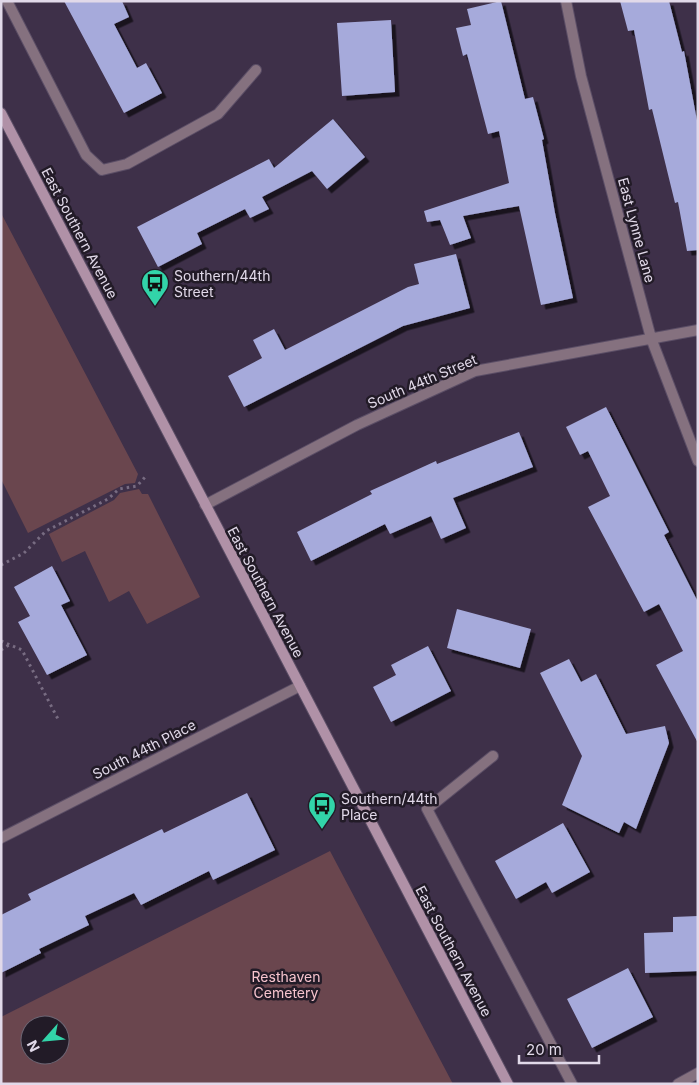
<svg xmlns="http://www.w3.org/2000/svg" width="699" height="1085" font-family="Inter,sans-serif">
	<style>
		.green { fill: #6a464e; fill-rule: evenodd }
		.building { fill: #a6aadb; filter: url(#shadow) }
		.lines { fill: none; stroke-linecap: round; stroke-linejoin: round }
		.minor-casing { stroke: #5b4e66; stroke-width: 12 }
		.secondary-casing { stroke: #5b4e66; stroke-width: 12 }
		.path { stroke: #786c82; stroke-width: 3; stroke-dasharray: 2.5 4; stroke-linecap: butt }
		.minor { stroke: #85717f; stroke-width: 10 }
		.secondary { stroke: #b091a7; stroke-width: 10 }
		.labels { text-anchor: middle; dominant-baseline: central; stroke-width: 5; stroke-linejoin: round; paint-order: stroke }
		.street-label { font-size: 14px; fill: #e1d9e9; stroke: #221b27 }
		.poi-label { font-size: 14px; fill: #e1d9e9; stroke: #221b27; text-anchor: start }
		.park-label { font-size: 14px; fill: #f7c4ce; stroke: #221b27 }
	</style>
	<defs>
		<filter id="shadow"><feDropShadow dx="4.5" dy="4.5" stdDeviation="0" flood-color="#0009"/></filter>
	</defs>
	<rect width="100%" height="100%" fill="#3e3049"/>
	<!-- green -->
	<path class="green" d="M 1,213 L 138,474 L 135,483 L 125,484 L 28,533 L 1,479 Z
		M 139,489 L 142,494 L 148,494 L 200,597 L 147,624 L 129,591 L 109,602 L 85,551 L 62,562 L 49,534 L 114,500 L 120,493 Z
		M 330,851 L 453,1084 L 1,1084 L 1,1017 ZM 30,1025 L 60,1025 L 60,1055 L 30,1055 Z"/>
	<!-- building -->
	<path class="building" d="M 64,1 L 122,1 L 129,17 L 114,24 L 137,68 L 146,63 L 162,93 L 124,113 Z
		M 501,1 L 525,99 L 533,97 L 544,139 L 542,140 L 555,213 L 573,298 L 541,305 L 519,206 L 463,216 L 471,238 L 450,245 L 440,220 L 427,222 L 424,211 L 509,183 L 499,131 L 488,134 L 467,54 L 463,56 L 456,28 L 471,25 L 467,9 Z
		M 620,1 L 669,1 L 682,52 L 684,51 L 698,126 L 698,250 L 687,251 L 678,202 L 675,203 L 652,109 L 649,110 L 634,30 L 628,31 Z
		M 391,20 L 395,92 L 342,96 L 337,23 Z
		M 333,119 L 365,157 L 327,189 L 312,171 L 262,197 L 269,209 L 250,218 L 245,209 L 197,233 L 202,244 L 158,267 L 137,227 L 269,159 L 274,168 Z
		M 456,254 L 470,308 L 403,326 L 244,407 L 228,376 L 262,358 L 253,340 L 274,329 L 285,350 L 408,287 L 419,284 L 414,264 Z
		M 606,407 L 669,532 L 664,535 L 698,602 L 698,743 L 656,665 L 683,651 L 659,604 L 644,612 L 588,507 L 610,496 L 588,451 L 580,455 L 566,427 Z
		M 519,432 L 533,467 L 453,498 L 466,528 L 441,539 L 431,516 L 390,534 L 385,524 L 311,561 L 297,532 L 372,494 L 370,491 L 436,461 L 437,464 Z
		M 52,566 L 70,601 L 61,605 L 87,655 L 47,675 L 18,622 L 30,616 L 14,587 Z
		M 457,609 L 531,629 L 520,668 L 447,648 Z
		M 428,646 L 451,691 L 391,722 L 373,687 L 396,675 L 391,665 Z
		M 569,659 L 581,682 L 596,674 L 626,734 L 665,726 L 669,743 L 636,829 L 624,822 L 619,833 L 562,805 L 582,756 L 540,673 Z
		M 247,793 L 275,850 L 213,880 L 209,871 L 141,905 L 134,893 L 85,916 L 89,925 L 39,949 L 41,953 L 1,973 L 1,915 L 31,900 L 28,894 L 162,829 L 164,833 Z
		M 563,823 L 590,872 L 552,893 L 546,882 L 516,899 L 495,861 Z
		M 698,916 L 698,971 L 645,973 L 644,933 L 673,932 L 673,917 Z
		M 628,968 L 653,1017 L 592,1048 L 567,999 Z"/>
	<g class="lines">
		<defs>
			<path id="minor" d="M 7,1 L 86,155 L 102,170 L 127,164 L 218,114 L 256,70
				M 566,1 L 581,76 L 651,338 L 698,461
				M 205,505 L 357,425 L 475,371 L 698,330
				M 493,756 L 427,809 L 572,1084
				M 1,838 L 300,686
				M 678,1084 L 698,1073"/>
			<path id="secondary" d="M 1,113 L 508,1084"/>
		</defs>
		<!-- minor casing -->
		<use href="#minor" class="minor-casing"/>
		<!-- secondary casing -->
		<use href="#secondary" class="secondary-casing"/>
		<!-- path -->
		<path class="path" d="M 1,565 L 24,553 L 46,531 L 108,499 L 119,489 L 137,486 L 146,476
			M 1,641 L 22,650 L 59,721
			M 1,650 L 9,645"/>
		<!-- minor -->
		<use href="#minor" class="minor"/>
		<!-- secondary -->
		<use href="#secondary" class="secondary"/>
	</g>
	<!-- icons -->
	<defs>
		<symbol id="bus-pin" viewBox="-11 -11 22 30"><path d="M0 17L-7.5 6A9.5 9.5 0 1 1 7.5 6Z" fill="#32d4a9" stroke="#221b27"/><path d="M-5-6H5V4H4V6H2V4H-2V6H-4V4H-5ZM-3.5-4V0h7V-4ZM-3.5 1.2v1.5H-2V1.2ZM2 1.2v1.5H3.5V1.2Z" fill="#111"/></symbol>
	</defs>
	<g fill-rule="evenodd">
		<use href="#bus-pin" x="139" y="267" width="32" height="43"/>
		<use href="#bus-pin" x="306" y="790" width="32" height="43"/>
	</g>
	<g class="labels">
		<!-- street labels -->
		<g class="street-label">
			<text transform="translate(637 230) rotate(75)">East Lynne Lane</text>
			<text transform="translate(80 233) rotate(62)">East Southern Avenue</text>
			<text transform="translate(422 381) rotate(-23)">South 44th Street</text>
			<text transform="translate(266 592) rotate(62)">East Southern Avenue</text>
			<text transform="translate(144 749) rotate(-27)">South 44th Place</text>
			<text transform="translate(454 951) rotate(62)">East Southern Avenue</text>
		</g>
		<!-- poi labels -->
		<g class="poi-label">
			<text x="174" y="275">Southern/44th<tspan x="174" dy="16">Street</tspan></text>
			<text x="341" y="798">Southern/44th<tspan x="341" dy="16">Place</tspan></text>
		</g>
		<!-- park labels -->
		<g class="park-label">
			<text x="286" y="976">Resthaven<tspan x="286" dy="16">Cemetery</tspan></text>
		</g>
	</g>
	<!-- border -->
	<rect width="699" height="1085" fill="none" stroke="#e1d9e9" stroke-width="5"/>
	<!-- north arrow -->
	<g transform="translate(45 1040) rotate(243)"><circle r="24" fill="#221b27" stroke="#6e6775"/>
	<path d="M0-4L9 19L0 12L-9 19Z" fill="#32d4a9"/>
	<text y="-8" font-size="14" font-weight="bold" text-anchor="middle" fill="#e1d9e9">N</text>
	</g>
	<!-- scale -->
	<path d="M519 1055v8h80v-8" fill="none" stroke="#e1d9e9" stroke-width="2.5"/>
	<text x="526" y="1055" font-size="15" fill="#e1d9e9" stroke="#221b27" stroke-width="4" paint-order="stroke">20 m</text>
</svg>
